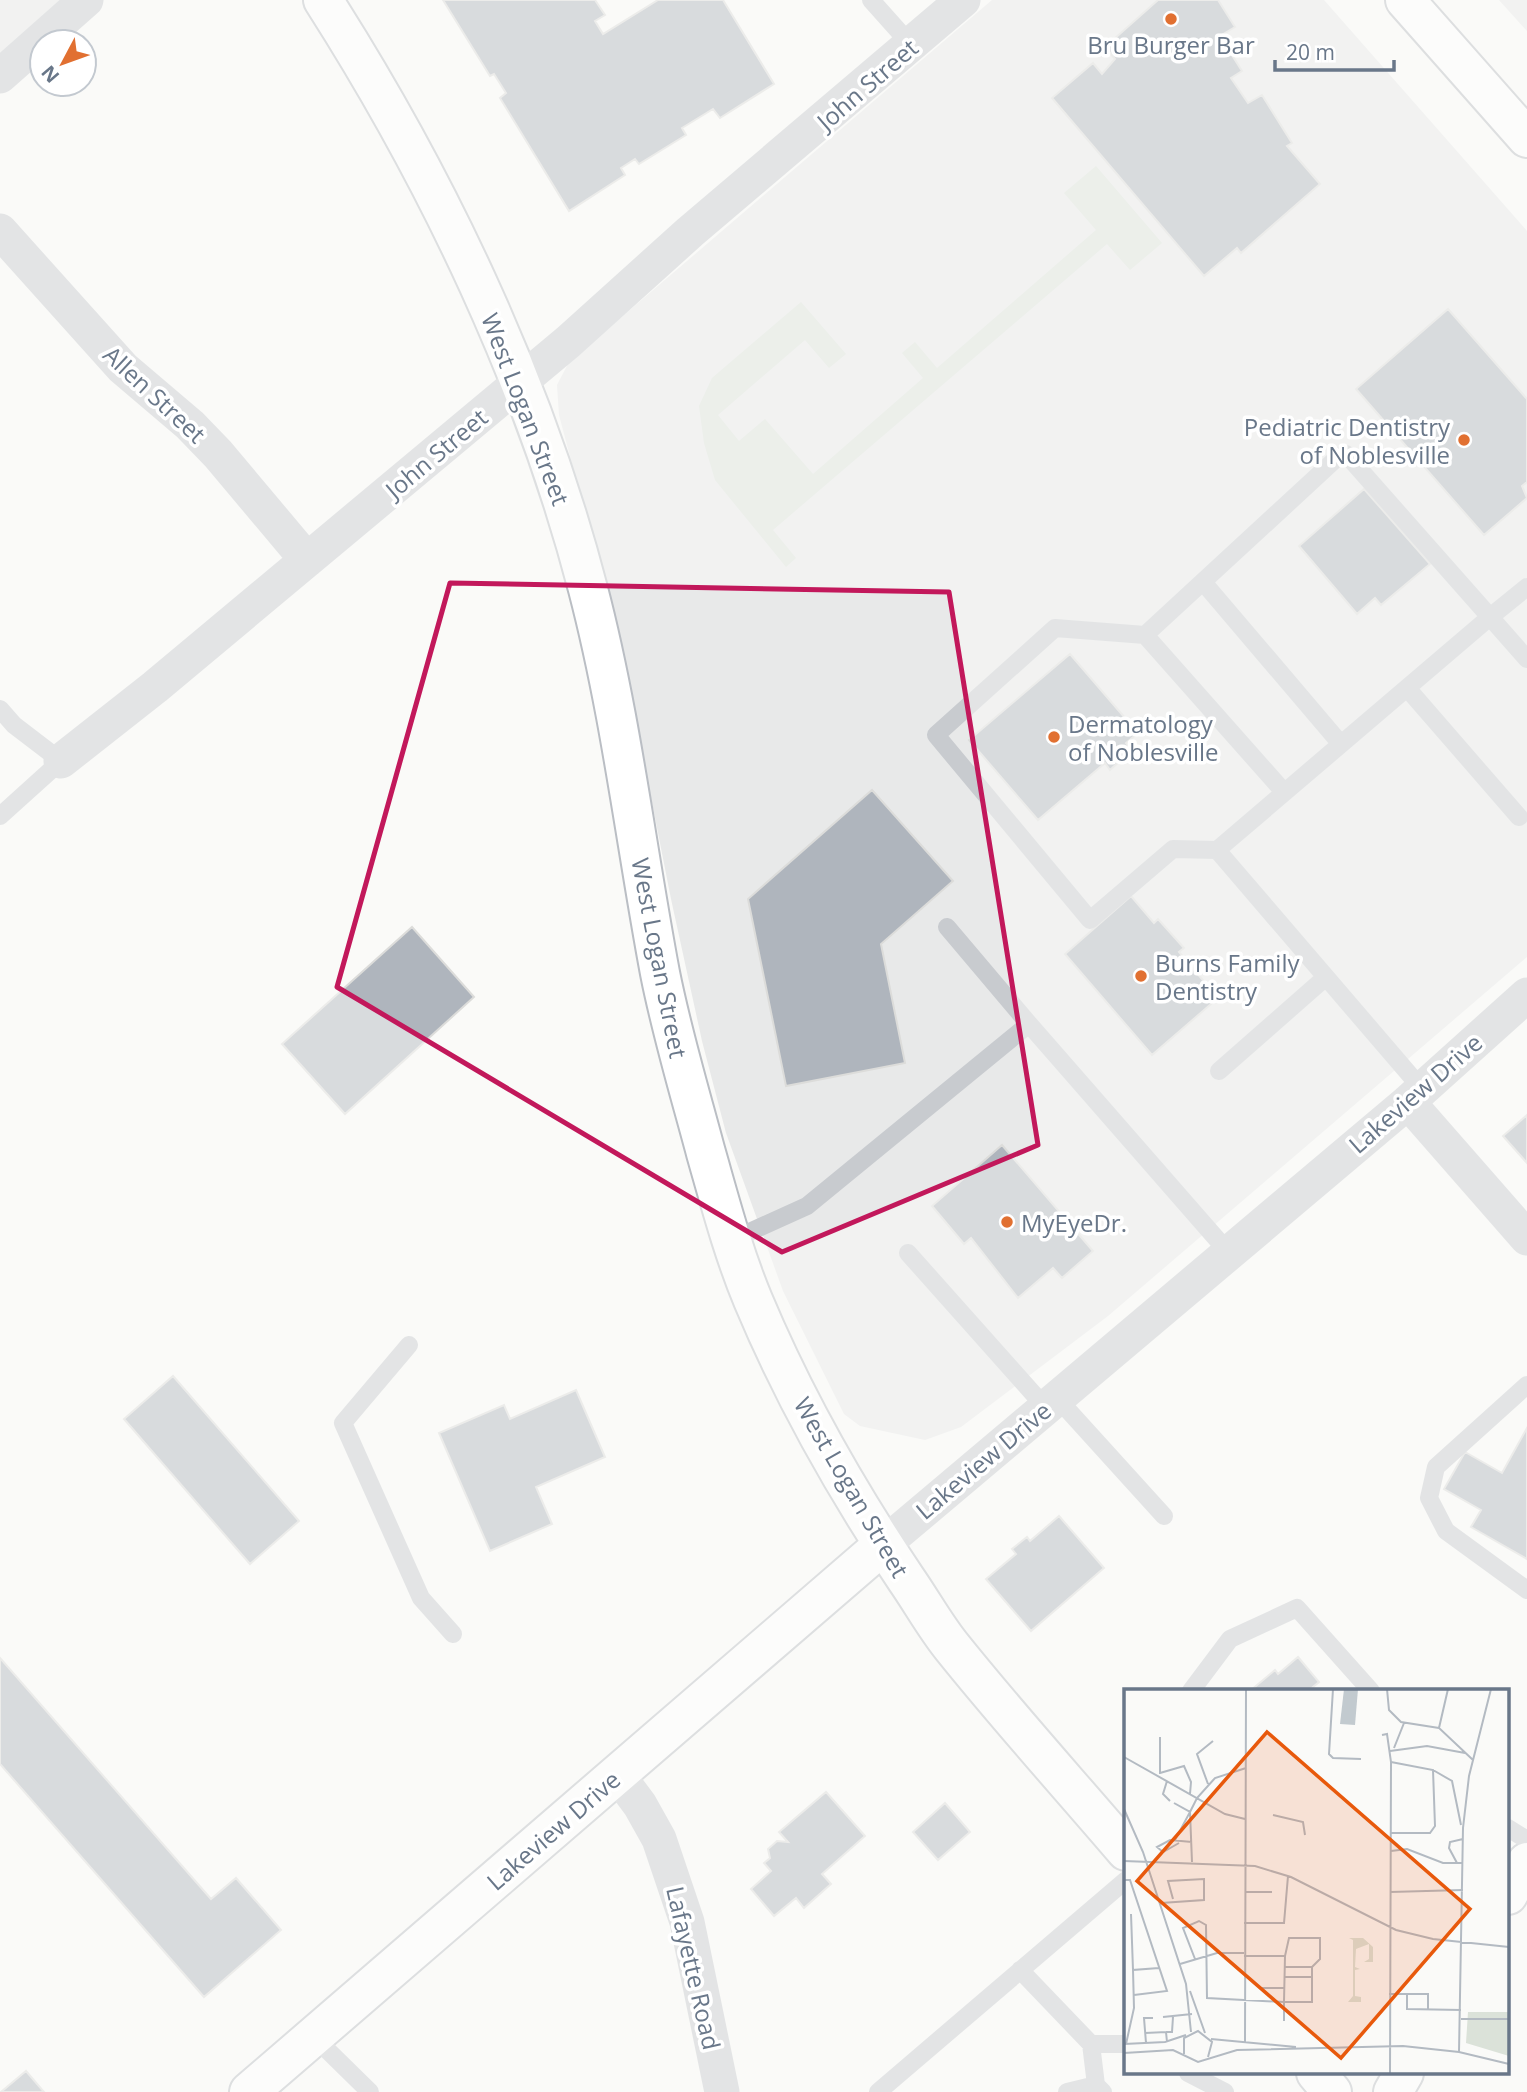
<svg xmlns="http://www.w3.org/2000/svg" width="1527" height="2092" font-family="'Open Sans',sans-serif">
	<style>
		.built { fill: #e8e9e9 }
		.green { fill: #dbe2d9 }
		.building { fill: #afb5bd; stroke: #dcdcda; stroke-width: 2 }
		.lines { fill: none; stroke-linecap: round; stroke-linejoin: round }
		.secondary-casing { stroke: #babec4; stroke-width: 42 }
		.primary-casing { stroke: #bbbec3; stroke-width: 42 }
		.lane { stroke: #c8cbcf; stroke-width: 18 }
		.street { stroke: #c8cbcf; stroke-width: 35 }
		.secondary { stroke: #fff; stroke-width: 38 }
		.primary { stroke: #fff; stroke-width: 38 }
		.marked { fill: none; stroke: #c2185b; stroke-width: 5; stroke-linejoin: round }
		.poi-dot { fill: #e17031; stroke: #fff; stroke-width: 2.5 }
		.labels { text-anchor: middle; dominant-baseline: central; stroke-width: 7; stroke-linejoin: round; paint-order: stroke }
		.poi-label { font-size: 24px; fill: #697789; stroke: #fff; text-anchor: start }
		.street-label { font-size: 24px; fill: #697789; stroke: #fff }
		.inset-road { fill: none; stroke: #b3bac2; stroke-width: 2 }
		.view { fill: #e8590c; fill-opacity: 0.15; stroke: #e8590c; stroke-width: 3.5 }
		.inset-edge { fill: none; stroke: #697789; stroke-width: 3.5 }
	</style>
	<rect width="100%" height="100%" fill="#fafaf8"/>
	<!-- built -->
	<path class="built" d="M 0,0 L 71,0 L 0,64 Z
		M 992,0 L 1324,0 L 1527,231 L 1527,957 L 1108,1316 L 961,1427 L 925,1440 L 860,1426 L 844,1414 L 783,1291 L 726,1133 L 702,1041 L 671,899 L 623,655 L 559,415 L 557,385 L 569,362 Z
		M 1499,0 L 1527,0 L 1527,31 Z"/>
	<!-- green -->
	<path class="green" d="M 1096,166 L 1162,243 L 1130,270 L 1107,244 L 773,530 L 796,558 L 786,567 L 715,480 L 704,443 L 699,406 L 712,378 L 801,302 L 846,354 L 829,368 L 805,340 L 718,415 L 739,441 L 765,419 L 813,474 L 923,378 L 902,353 L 915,342 L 937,368 L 1096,230 L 1064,193 Z"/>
	<!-- building -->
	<path class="building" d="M 443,0 L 595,0 L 605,15 L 595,21 L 603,34 L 658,0 L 723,0 L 774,84 L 720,118 L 713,109 L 682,128 L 686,135 L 639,164 L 635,159 L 621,168 L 625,175 L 569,211 L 500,98 L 506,93 L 494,74 L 490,76 Z
		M 1158,0 L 1218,0 L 1235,27 L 1220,36 L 1242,71 L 1231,78 L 1248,103 L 1262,95 L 1292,143 L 1287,146 L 1320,184 L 1241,253 L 1237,248 L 1204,276 L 1052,98 L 1093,63 L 1102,74 L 1115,59 L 1105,47 Z
		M 1448,309 L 1527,399 L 1527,482 L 1522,486 L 1527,498 L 1484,535 L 1356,389 Z
		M 1364,489 L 1430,564 L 1381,605 L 1375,598 L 1357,614 L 1299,546 Z
		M 1070,654 L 1138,733 L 1126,743 L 1132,750 L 1110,770 L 1105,763 L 1038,820 L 969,740 Z
		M 872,790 L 953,881 L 881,944 L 905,1063 L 786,1086 L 748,899 Z
		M 1131,896 L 1154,923 L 1158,919 L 1184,948 L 1179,952 L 1218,998 L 1152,1055 L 1065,954 Z
		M 412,927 L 474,997 L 345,1114 L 282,1044 Z
		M 1527,1115 L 1527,1163 L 1503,1136 Z
		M 1002,1145 L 1093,1251 L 1062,1278 L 1053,1268 L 1018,1298 L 971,1238 L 964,1244 L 932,1206 Z
		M 173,1376 L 299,1521 L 250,1564 L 124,1419 Z
		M 576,1390 L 605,1457 L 536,1487 L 552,1524 L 490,1551 L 439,1433 L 504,1405 L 510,1419 Z
		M 1527,1428 L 1527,1559 L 1471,1527 L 1481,1510 L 1444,1489 L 1465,1452 L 1502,1473 Z
		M 1059,1516 L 1104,1568 L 1031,1631 L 986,1579 L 1016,1554 L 1012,1549 L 1027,1537 L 1030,1541 Z
		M 1298,1657 L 1319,1682 L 1308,1691 L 1250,1691 L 1275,1670 L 1278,1674 Z
		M 0,1658 L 211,1899 L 236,1878 L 281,1930 L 204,1997 L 0,1764 Z
		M 826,1792 L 865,1836 L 822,1874 L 831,1884 L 804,1908 L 796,1898 L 774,1916 L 751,1889 L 771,1871 L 764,1863 L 770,1858 L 768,1849 L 777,1841 L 788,1842 L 779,1832 Z
		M 945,1803 L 970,1832 L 938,1860 L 913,1832 Z
		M 26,2071 L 44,2092 L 1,2092 Z"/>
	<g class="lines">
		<defs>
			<path id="secondary" d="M 323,0 C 438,180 534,382 588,589 C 621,715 636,846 660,973 C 672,1034 690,1093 706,1153 C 720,1202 733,1252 753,1300 C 794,1398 847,1491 906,1579 C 922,1602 935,1626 952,1647 C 1008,1717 1068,1783 1126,1851
				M 1316,2073 L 1332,2092
				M 249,2092 L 883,1545"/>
			<path id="primary" d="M 1405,0 L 1527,138
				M 1508,1895 L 1527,1862
				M 1393,2092 L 1404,2073"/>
		</defs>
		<!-- secondary casing -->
		<use href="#secondary" class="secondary-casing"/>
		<!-- primary casing -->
		<use href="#primary" class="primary-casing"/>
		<!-- lane -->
		<path class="lane" d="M 871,0 L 912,46
			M 1203,582 L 1340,743
			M 1527,587 L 1490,617 L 1527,659
			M 1145,635 L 1339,456 L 1346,454 L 1490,617 L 1217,850 L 1422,1089
			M 1407,688 L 1519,817
			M 0,709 L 14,725 L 61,761 L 0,816
			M 1217,850 L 1173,849 L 1090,920 L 936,735 L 1055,628 L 1145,635 L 1284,792
			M 947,927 L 1029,1024
			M 1219,1071 L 1326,977
			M 732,1240 L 807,1206 L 1029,1024 L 1229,1253
			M 908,1253 L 1046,1408
			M 409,1345 L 343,1423 L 421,1598 L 453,1634
			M 1527,1385 L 1436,1467 L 1429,1498 L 1446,1531 L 1527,1590
			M 1057,1398 L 1164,1516
			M 1191,1691 L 1230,1639 L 1297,1608 L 1371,1691
			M 1508,1828 L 1527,1840
			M 1020,1970 L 1091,2044 L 1096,2085 L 1103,2092
			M 313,2036 L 370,2092
			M 1091,2044 L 1126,2044
			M 1188,2073 L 1225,2092
			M 878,2092 L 1126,1880
			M 1067,2092 L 1096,2085"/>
		<!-- street -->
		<path class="street" d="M 0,76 L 86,0
			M 0,231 L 123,368 L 190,425 L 218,454 L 307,560
			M 61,761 L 155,687 L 568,342 L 690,232 L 963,0
			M 1408,1102 L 1527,1238
			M 883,1545 L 1408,1102 L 1527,995
			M 617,1774 L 640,1805 L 659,1839 L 687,1922 L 722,2092"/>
		<!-- secondary -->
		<use href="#secondary" class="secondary"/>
		<!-- primary -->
		<use href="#primary" class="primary"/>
	</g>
	<!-- marked area -->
	<path d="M0 0H1527V2092H0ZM 450,583 L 949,592 L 1038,1145 L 782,1252 L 337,987 Z" fill="#fafaf8" fill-opacity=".55" fill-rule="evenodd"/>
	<path class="marked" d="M 450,583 L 949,592 L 1038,1145 L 782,1252 L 337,987 Z"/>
	<!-- markers -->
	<g class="poi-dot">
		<circle cx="1171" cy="19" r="7"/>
		<circle cx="1464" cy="440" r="7"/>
		<circle cx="1054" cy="737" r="7"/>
		<circle cx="1141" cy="976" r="7"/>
		<circle cx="1007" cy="1222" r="7"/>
	</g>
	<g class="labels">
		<!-- poi labels -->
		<g class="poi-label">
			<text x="1171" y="44" text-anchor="middle">Bru Burger Bar</text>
			<text x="1450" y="426" text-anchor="end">Pediatric Dentistry<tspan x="1450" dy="28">of Noblesville</tspan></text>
			<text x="1068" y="723">Dermatology<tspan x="1068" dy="28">of Noblesville</tspan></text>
			<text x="1155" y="962">Burns Family<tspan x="1155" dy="28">Dentistry</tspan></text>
			<text x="1021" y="1222">MyEyeDr.</text>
		</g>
		<!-- street labels -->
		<g class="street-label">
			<text transform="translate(867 84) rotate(-41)">John Street</text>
			<text transform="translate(155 394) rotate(43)">Allen Street</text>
			<text transform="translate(526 409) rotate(69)">West Logan Street</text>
			<text transform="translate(436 453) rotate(-40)">John Street</text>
			<text transform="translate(660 958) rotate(79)">West Logan Street</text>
			<text transform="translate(1415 1093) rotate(-41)">Lakeview Drive</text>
			<text transform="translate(983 1460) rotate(-40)">Lakeview Drive</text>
			<text transform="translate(852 1487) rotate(60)">West Logan Street</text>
			<text transform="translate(553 1830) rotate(-41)">Lakeview Drive</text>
			<text transform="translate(694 1968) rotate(77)">Lafayette Road</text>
		</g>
	</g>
	<!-- overview -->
	<g transform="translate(1124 1689)">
		<rect width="385" height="385" fill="#fafaf8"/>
		<path d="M 225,249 L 239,249 L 249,258 L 249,273 L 240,273 L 245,270 L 245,255 L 232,260 L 231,278 L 236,280 L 231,281 L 231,307 L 237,308 L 237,313 L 224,313 L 229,307 L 229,251 ZM 344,323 L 385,323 L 385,367 L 342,354 Z" fill="#dbe2d9"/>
		<path d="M 220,0 L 234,0 L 231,36 L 216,35 Z" fill="#c2cacf"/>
		<path class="inset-road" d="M 209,0 L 205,65 L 209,69 L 237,70M 263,0 L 265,21 L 277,33 L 315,39M 324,0 L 315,39 L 349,71M 258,46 L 263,45 L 267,73 L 266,385M 36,48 L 36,85M 270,59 L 280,34M 266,62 L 303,57 L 341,64M 0,68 L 101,125 L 121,130M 309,81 L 328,92 L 337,136M 36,84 L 60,77 L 67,93 L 66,105M 43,92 L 39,105 L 46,112M 84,95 L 73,65 L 89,52M 50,114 L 66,123 L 51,151M 0,120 L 19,163 L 62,295 L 67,343M 149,126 L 179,133 L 181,146M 267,144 L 306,144 L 311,137 L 309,81 L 267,73M 55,154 L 39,163 L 33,158 L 46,151 L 68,153M 267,162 L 283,160 L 319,174 L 339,174M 0,172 L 131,177 L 167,188 L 272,241 L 309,250 L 385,258M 68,173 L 66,123 L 73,109 L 91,89 L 122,79M 333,174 L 325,159 L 326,153 L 339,150M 0,191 L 6,191 L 43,302 L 10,306M 121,203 L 148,203M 266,203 L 339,201M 37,214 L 80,211 L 80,190 L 44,192 L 49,210M 7,225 L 9,281M 120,234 L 160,234 L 164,187M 120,267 L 161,267 L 160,313 L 188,313 L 188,278M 161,267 L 165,249 L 196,249 L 196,270 L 188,278 L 161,278M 71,270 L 59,239 L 75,232 L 82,236 L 83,309 L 160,313 L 160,332M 56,275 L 93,264 L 120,264M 161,288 L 188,288M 138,299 L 160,299M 66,302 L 81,344M 265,305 L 304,305 L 304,320M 283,305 L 283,320 L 337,321M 39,328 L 68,325M 337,330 L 385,330M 42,343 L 48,343 L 49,328M 21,344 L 42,343 L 43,353M 87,350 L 172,358M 121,353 L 122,0M 22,354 L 20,329 L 29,329M 0,355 L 41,353 L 62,346M 2,355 L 10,319 L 9,281 L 35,279M 335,363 L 339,139 L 345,87 L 367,0M 0,364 L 49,361 L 74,373 L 113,361 L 279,357 L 335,363 L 385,375M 60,365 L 60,349 L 74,342 L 88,353 L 84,368"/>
		<path class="view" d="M 143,43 L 346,220 L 217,369 L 13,192 Z"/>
		<rect width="385" height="385" class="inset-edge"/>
	</g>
	<!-- north arrow -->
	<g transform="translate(63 63) rotate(229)"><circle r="33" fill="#ffffff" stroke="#c3c9d0" stroke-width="2"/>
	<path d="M0-5L12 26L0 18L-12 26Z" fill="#e17031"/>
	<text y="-10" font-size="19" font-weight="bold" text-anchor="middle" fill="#697789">N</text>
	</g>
	<!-- scale -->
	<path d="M1275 60v10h119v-10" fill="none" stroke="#697789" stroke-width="3.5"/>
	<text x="1286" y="60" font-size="21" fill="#697789" stroke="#ffffff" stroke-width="5" paint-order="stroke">20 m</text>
</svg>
